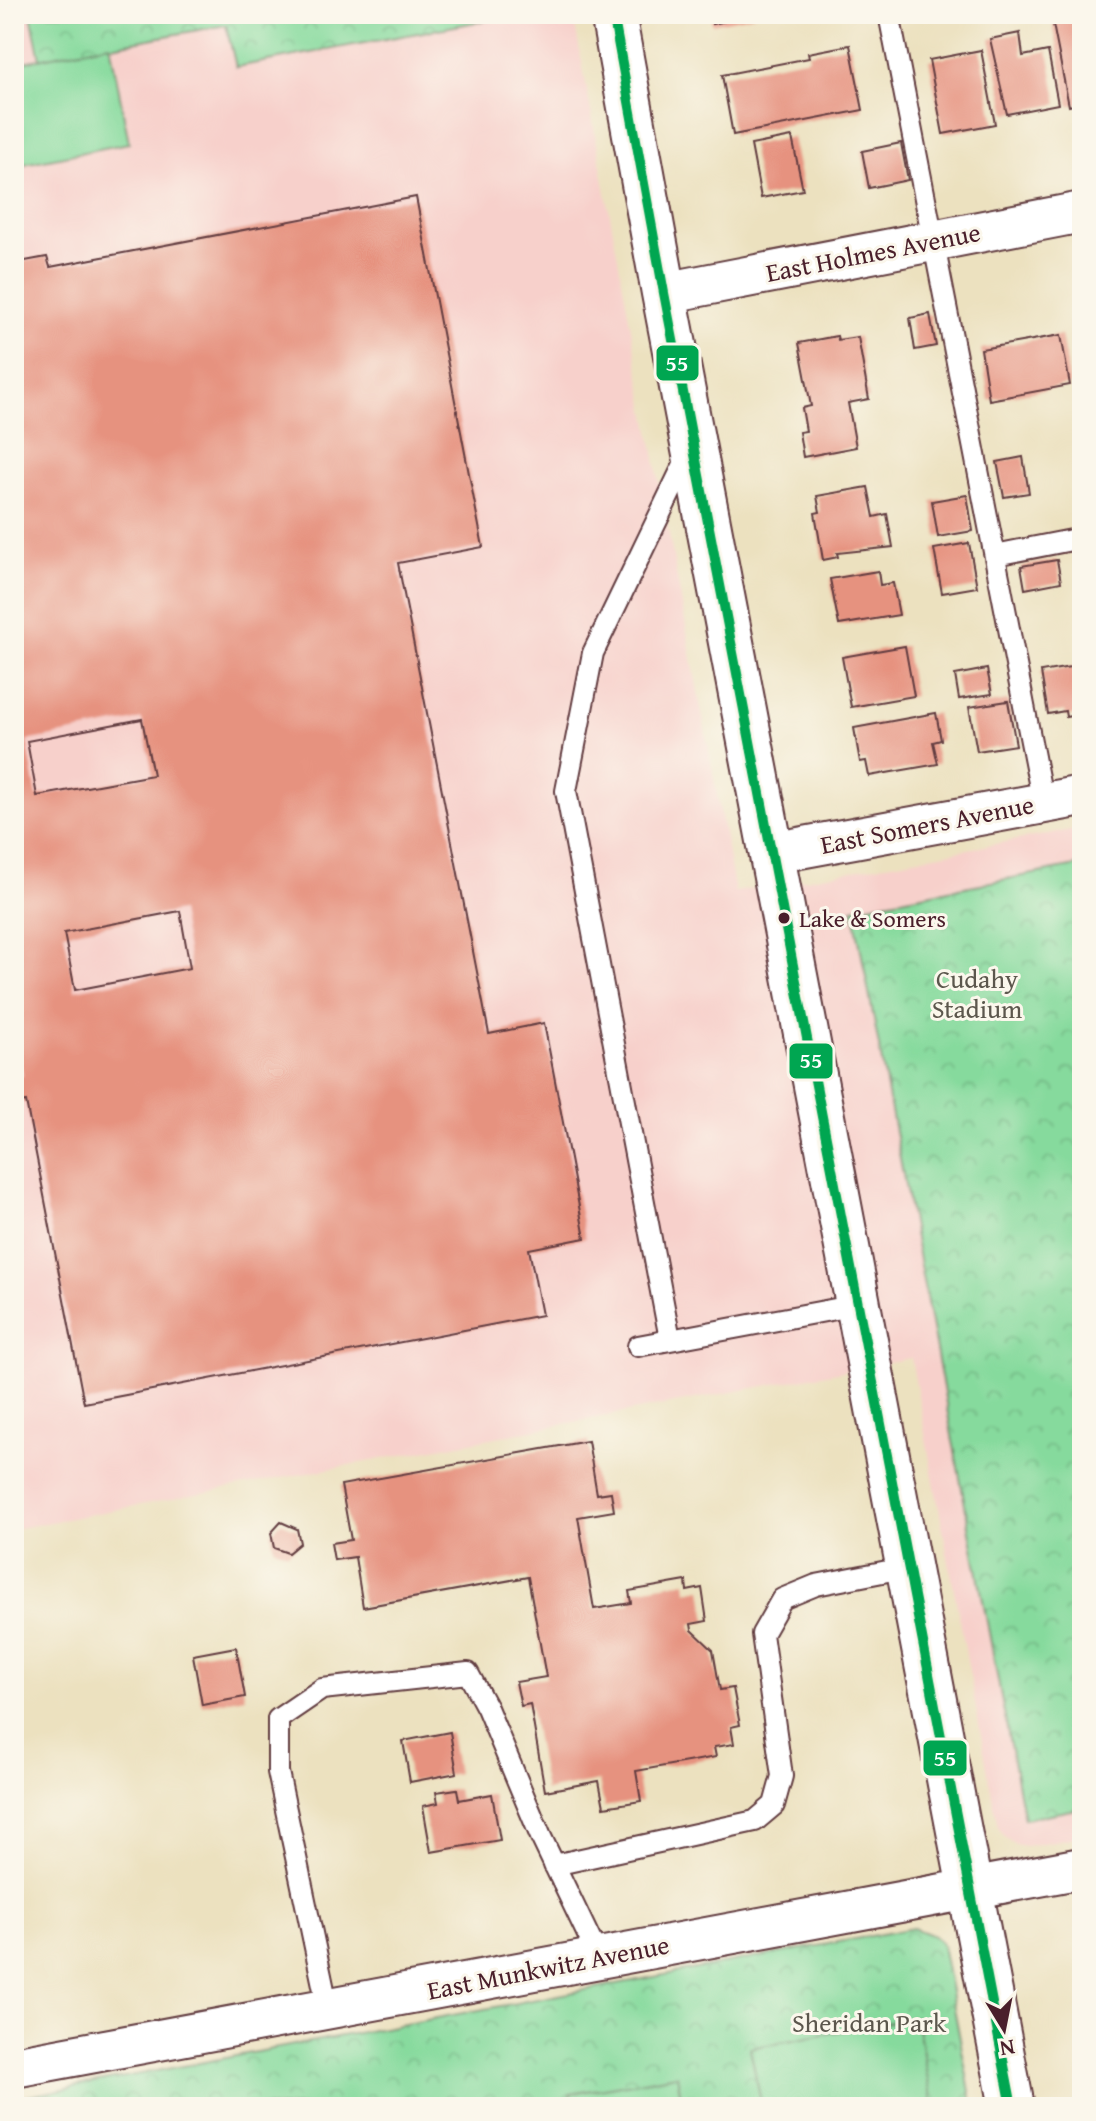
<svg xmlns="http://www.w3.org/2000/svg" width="1096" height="2121" font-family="'Gentium Book Plus',serif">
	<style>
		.built { fill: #f7d0cb }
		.park { fill: url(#park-crowns); stroke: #687c64; stroke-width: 2 }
		.pitch { fill: #86da9d; stroke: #687c64; stroke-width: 2 }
		.building { fill: #e6927f; fill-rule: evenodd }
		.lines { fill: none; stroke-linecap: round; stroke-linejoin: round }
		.service-casing { stroke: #623c41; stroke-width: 24 }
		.minor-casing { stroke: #623c41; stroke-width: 44 }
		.secondary-casing { stroke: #623c41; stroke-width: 48 }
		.service { stroke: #fff; stroke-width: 20 }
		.minor { stroke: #fff; stroke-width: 40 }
		.secondary { stroke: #fff; stroke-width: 44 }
		.bus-1-casing { stroke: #fbf7ec; stroke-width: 16 }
		.bus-1 { stroke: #00a651; stroke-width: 10 }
		.bus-dot { fill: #4a1f2b; stroke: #fbf7ec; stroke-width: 3 }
		.labels { text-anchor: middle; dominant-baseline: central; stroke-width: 6; stroke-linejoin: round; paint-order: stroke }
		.bus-label { font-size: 24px; fill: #4a1f2b; stroke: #fbf7ec; text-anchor: start }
		.street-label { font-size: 26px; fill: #4a1f2b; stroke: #fbf7ec }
		.park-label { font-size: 26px; fill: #5c574d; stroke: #fbf7ec }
		.line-badge { stroke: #fbf7ec; stroke-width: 3 }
		.badge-label { font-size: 22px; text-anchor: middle; font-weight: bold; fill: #fff }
	</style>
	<defs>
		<pattern id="park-crowns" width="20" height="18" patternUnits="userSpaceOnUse" patternTransform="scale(2)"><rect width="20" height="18" fill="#86da9d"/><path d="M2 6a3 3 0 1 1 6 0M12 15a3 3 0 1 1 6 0" fill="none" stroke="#75bb87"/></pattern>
	</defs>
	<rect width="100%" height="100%" fill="#fbf7ec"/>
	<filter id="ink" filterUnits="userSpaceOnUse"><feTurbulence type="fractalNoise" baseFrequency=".0125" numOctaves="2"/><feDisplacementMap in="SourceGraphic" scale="16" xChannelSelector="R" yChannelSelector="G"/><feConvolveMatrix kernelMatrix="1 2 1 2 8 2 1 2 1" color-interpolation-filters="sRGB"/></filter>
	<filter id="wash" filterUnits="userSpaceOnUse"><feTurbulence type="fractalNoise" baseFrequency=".006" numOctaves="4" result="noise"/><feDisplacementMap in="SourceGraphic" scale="32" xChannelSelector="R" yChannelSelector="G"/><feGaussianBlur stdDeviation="1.8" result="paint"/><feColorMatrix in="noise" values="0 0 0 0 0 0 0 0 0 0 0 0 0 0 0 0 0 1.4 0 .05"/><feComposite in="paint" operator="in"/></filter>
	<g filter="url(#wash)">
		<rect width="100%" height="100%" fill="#ece1bf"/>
		<!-- built -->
		<path class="built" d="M 14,14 L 31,14 L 40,58 L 227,25 L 236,67 L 519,14 L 573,14 L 735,892 L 1082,828 L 1082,1836 L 1026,1846 L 1014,1844 L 1004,1837 L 998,1827 L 911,1358 L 14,1529 Z"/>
		<!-- park -->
		<path class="park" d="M 31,14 L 519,14 L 236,67 L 226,25 L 40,59 Z
			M 1082,865 L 1082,1808 L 1024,1819 L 853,908 Z
			M 913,1928 L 934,1936 L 942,1945 L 973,2107 L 14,2107 L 14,2099 L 93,2083 Z"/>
		<!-- pitch -->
		<path class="pitch" d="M 110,44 L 129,143 L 14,166 L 14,64 Z
			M 916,2017 L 933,2107 L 762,2107 L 750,2048 Z
			M 677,2075 L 683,2107 L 572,2107 L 570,2094 Z"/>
		<g id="blocks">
			<!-- building -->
			<path class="building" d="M 710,14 L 754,14 L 754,15 L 712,24 Z
				M 1051,14 L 1082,14 L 1082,103 L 1069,106 Z
				M 1020,33 L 1023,56 L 1048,51 L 1058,104 L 1007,114 L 990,39 Z
				M 850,45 L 863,110 L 733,135 L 722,75 L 809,58 L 808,53 Z
				M 981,50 L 995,124 L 943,134 L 929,60 Z
				M 792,137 L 803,190 L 761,198 L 751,145 Z
				M 901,143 L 908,180 L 869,188 L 862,151 Z
				M 416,197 L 483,547 L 398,563 L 489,1034 L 544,1023 L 585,1238 L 529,1249 L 542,1315 L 84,1403 L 26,1102 L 14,1104 L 14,1077 L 23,1075 L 14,1031 L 14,263 L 47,257 L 50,267 ZM 142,719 L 153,775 L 37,796 L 27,741 ZM 180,911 L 190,968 L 75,990 L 64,933 Z
				M 930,314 L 936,346 L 915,350 L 910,318 Z
				M 1061,335 L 1070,385 L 989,400 L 981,349 Z
				M 837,336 L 838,340 L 858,337 L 869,399 L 848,403 L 856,447 L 803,457 L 799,432 L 806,431 L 802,408 L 811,406 L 799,343 Z
				M 1023,457 L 1029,493 L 1004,497 L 997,462 Z
				M 868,487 L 874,517 L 887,514 L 893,547 L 837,553 L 838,557 L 823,560 L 815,513 L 820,512 L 817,496 Z
				M 967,495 L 973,531 L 938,537 L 932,501 Z
				M 969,543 L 977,587 L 942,593 L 934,549 Z
				M 1057,560 L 1061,582 L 1025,589 L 1021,566 Z
				M 878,571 L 880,585 L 893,583 L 899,615 L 839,625 L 830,579 Z
				M 905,646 L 914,696 L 851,707 L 842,657 Z
				M 1082,665 L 1081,714 L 1066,717 L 1065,711 L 1048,714 L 1041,672 Z
				M 987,669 L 992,694 L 959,699 L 955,675 Z
				M 1008,701 L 1016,745 L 977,751 L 969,707 Z
				M 936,713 L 941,740 L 933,742 L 938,764 L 869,776 L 866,761 L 860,762 L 854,728 Z
				M 588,1441 L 597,1494 L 611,1492 L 614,1511 L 578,1517 L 594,1609 L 631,1603 L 629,1591 L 686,1581 L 687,1591 L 702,1588 L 707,1621 L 691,1624 L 692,1630 L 713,1650 L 720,1690 L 733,1688 L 740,1725 L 731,1727 L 734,1744 L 714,1747 L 716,1757 L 636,1771 L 641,1801 L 604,1807 L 599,1781 L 545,1791 L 530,1704 L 521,1706 L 516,1682 L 546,1677 L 528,1577 L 363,1607 L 355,1557 L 334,1560 L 331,1543 L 351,1540 L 341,1485 Z
				M 281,1522 L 297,1529 L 300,1543 L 288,1553 L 274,1548 L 271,1533 Z
				M 236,1647 L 245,1697 L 202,1705 L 193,1655 Z
				M 450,1732 L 457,1773 L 410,1782 L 403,1741 Z
				M 457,1789 L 459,1800 L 492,1794 L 500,1840 L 431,1852 L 423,1806 L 438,1803 L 436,1792 Z"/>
		</g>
	</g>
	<g filter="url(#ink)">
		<use href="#blocks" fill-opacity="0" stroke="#623c41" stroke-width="2"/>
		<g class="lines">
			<defs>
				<path id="service" d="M 889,14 L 1043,803
					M 995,555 L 1082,538
					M 670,1339 L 566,791 L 593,653 L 688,456
					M 638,1346 L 857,1305
					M 554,1865 L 755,1821 L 774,1805 L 782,1776 L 762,1634 L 782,1599 L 816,1585 L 908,1567
					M 328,2009 L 278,1772 L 278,1719 L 322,1689 L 468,1673 L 487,1708 L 541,1837 L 599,1958"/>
				<path id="minor" d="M 664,293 L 1082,212
					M 772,853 L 1082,796
					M 14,2067 L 1082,1868"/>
				<path id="secondary" d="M 613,14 L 664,293 L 1012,2107"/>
			</defs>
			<!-- service casing -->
			<use href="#service" class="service-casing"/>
			<!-- minor casing -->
			<use href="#minor" class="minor-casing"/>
			<!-- secondary casing -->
			<use href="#secondary" class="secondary-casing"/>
			<!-- service -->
			<use href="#service" class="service"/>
			<!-- minor -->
			<use href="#minor" class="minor"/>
			<!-- secondary -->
			<use href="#secondary" class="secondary"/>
			<defs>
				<path id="bus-1" d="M 613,14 L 664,293 L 1012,2107"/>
			</defs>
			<!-- bus-1 casing -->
			<use href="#bus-1" class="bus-1-casing"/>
			<!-- bus-1 -->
			<use href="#bus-1" class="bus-1"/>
		</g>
	</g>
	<!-- markers -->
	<circle class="bus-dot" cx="784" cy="918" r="7"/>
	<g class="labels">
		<!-- bus labels -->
		<g class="bus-label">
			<text x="799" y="918">Lake &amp; Somers</text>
		</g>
		<!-- street labels -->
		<g class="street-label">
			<text transform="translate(873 252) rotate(-11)">East Holmes Avenue</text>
			<text transform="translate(927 824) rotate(-11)">East Somers Avenue</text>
			<text transform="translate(548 1967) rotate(-11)">East Munkwitz Avenue</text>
		</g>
		<!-- park labels -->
		<g class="park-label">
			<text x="977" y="978">Cudahy<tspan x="977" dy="30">Stadium</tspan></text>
			<text x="869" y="2022">Sheridan Park</text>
		</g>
	</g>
	<g class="line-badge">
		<rect x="655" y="344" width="45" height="38" rx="8" fill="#00a651"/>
		<rect x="788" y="1042" width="46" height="38" rx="8" fill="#00a651"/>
		<rect x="922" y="1739" width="46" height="38" rx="8" fill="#00a651"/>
	</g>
	<g class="badge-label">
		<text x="677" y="371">55</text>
		<text x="811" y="1068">55</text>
		<text x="945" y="1766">55</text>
	</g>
	<!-- margin -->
	<rect width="1096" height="2121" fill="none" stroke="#fbf7ec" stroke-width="48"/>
	<!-- north arrow -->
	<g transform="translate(1004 2029) rotate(170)" stroke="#fbf7ec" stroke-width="6" paint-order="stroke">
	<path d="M0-6L14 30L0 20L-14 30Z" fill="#4a1f2b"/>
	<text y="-12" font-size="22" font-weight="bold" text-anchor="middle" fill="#4a1f2b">N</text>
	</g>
</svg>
